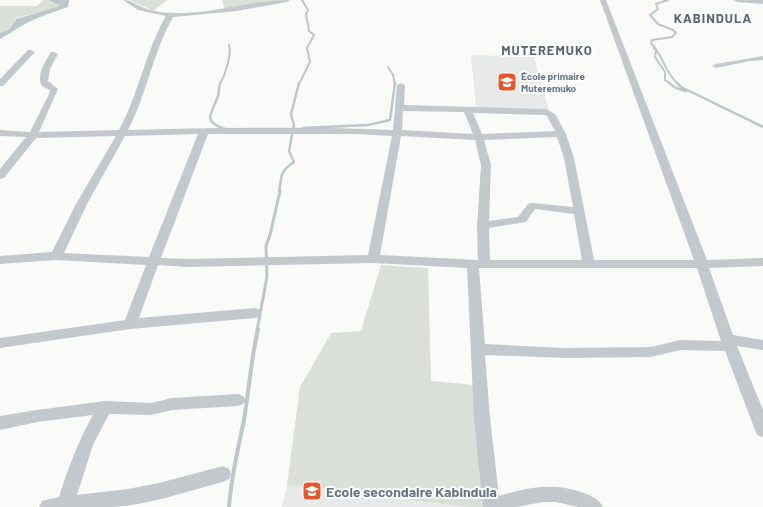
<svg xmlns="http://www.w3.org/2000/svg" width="763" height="507" font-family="Barlow,sans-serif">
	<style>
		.built { fill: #e8e9e9 }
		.green { fill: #dadfd7 }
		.water { fill: #bbc7cb }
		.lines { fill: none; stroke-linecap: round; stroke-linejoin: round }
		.stream-far3 { stroke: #bbc7cb; stroke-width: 2 }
		.stream-far2 { stroke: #bbc7cb; stroke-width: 2.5 }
		.stream-far1 { stroke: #bbc7cb; stroke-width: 3 }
		.stream { stroke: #bbc7cb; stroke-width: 4 }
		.minor { fill: #c3c8cc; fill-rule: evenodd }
		.labels { text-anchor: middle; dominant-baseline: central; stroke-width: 4; stroke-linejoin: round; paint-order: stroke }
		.far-poi-label { font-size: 10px; font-weight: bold; fill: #657683; stroke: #fff; text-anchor: start }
		.far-district-label { font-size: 13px; font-weight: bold; letter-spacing: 1px; fill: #57646e; stroke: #fff }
		.near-poi-label { font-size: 14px; font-weight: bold; fill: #657683; stroke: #fff; text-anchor: start }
	</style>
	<rect width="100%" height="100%" fill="#fafaf8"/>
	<!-- built -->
	<path class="built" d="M 471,55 L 534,57 L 549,110 L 476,108 Z
		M 287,485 L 391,498 L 467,507 L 282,507 Z"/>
	<!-- green -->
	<path class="green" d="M 43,0 L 48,0 L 59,5 L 58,8 L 16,18 L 10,29 L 0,33 L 0,6 L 37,6 Z
		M 130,0 L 167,0 L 153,11 Z
		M 222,0 L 282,0 L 225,11 Z
		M 381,265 L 428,268 L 431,381 L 475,385 L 483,507 L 467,507 L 287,485 L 300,387 L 331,333 L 361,331 Z"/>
	<!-- water -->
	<path class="water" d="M 48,0 L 69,0 L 68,7 C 54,12 40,16 27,23 C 17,28 10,34 0,39 L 0,33 L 10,29 L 16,19 L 58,7 L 59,5 Z"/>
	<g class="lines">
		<!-- stream-far3 -->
		<path class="stream-far3" d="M 668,0 L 656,4 L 658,9 L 650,15 L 658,24 L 673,30 L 676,33 L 672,37 L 652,40 L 651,43 C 663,55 665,73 678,84
			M 654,48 L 656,50 L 655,57 L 665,72 L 665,80 L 671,84
			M 388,67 L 393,75 L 395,84
			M 220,84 C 225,75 232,55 229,45
			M 299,84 L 310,62 L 307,48 L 314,35 L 309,31 L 306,14 L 308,10 L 302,0"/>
		<!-- stream-far2 -->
		<path class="stream-far2" d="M 220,83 C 219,87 219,92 218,96 C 212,114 201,121 225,129
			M 669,83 L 676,88 L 686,91
			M 677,83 L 681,87 L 763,127
			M 303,128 L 368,125 L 390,120 L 395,83
			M 279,192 C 282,176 279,172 294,162 L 289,151 L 294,125 L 291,114 L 299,83"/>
		<!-- stream-far1 -->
		<path class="stream-far1" d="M 257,330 L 267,277 L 266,246 L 270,235 L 280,191"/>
		<!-- stream -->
		<path class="stream" d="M 229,507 C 231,477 238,449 244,420 C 249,390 251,359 258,329"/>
		<!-- minor -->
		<path class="minor" d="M 123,0 C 132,0 134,4 142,7 C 152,12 167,13 178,13 C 216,13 253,0 290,0 L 287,2 L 237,11 L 173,17 C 153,52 147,94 128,130 C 216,128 305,126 393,130 L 397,85 L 401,83 L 405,85 L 404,105 L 546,109 L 555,114 L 566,134 L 574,158 L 594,260 L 694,260 L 600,0 L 606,0 L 707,260 L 763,258 L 763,266 L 709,268 L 733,335 L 763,340 L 763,350 L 737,346 L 763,410 L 763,437 L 757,435 L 755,430 L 725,351 L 680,350 L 651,357 L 565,358 L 485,355 L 490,418 L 499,496 C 527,487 555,482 584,493 C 592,496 599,499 603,507 L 578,507 L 556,502 L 543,502 L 516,507 L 483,507 L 474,418 L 467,268 L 373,263 L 187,267 L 158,265 L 139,318 L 255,308 L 260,310 L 262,313 L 260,316 L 255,318 L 130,329 L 0,348 L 0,338 L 125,320 L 146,265 L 56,260 L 0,264 L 0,256 L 52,252 L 76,204 L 116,136 L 36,138 L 4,178 L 0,179 L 0,169 L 26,137 L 0,136 L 0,130 L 30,132 L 49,94 L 50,90 L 42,86 C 36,75 45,62 51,52 L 54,52 L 58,54 L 50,69 L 48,81 L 58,89 L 39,132 L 119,130 C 139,94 145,52 166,16 L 138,10 ZM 403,111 L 464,112 L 473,134 L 402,130 ZM 473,113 L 545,115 L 547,116 L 555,131 L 482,134 ZM 198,134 L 149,257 L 64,253 L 87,204 L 125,136 ZM 208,134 L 357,134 L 392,136 L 368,255 L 187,259 L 161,258 ZM 401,136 L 475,140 L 481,165 L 477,226 L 478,260 L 380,255 ZM 557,137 L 564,158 L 573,207 L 532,203 L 528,204 L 518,217 L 489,221 L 491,165 L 484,140 ZM 535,209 L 574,214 L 582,260 L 490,260 L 489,228 L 526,222 ZM 479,268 L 697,268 L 721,341 L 680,340 L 651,347 L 565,348 L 485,344 Z
			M 734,0 L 763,0 L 763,4 L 737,2 Z
			M 28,50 L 31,50 L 35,52 L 3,86 L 0,86 L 0,79 Z
			M 763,56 L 763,60 L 750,61 L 716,68 L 712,66 L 716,64 Z
			M 238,394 L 243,396 L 246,400 L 243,404 L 238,406 L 172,410 L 151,415 L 109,414 L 93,445 L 77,495 L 128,489 L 159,483 L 223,466 L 229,469 L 231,474 L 229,479 L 223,482 C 187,491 150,505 113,507 C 88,507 64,507 39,507 L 42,501 L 59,497 C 68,468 78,442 93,415 L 37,422 L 0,430 L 0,416 L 37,410 L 105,401 L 151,403 L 172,398 Z"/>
	</g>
	<!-- icons -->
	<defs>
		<symbol id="school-square" viewBox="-11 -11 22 22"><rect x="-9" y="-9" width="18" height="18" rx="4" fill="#e4572e" stroke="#fff"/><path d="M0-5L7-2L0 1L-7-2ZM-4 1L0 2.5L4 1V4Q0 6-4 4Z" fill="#fff"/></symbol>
	</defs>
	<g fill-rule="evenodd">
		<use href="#school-square" x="496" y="71" width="22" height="22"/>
		<use href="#school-square" x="301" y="480" width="22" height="22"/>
	</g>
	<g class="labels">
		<!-- far-poi labels -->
		<g class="far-poi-label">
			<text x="521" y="76">École primaire<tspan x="521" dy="12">Muteremuko</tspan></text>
		</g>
		<!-- far-district labels -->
		<g class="far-district-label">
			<text x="713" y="18">KABINDULA</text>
			<text x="547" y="50">MUTEREMUKO</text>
		</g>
		<!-- near-poi labels -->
		<g class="near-poi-label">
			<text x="326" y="491">Ecole secondaire Kabindula</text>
		</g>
	</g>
</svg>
